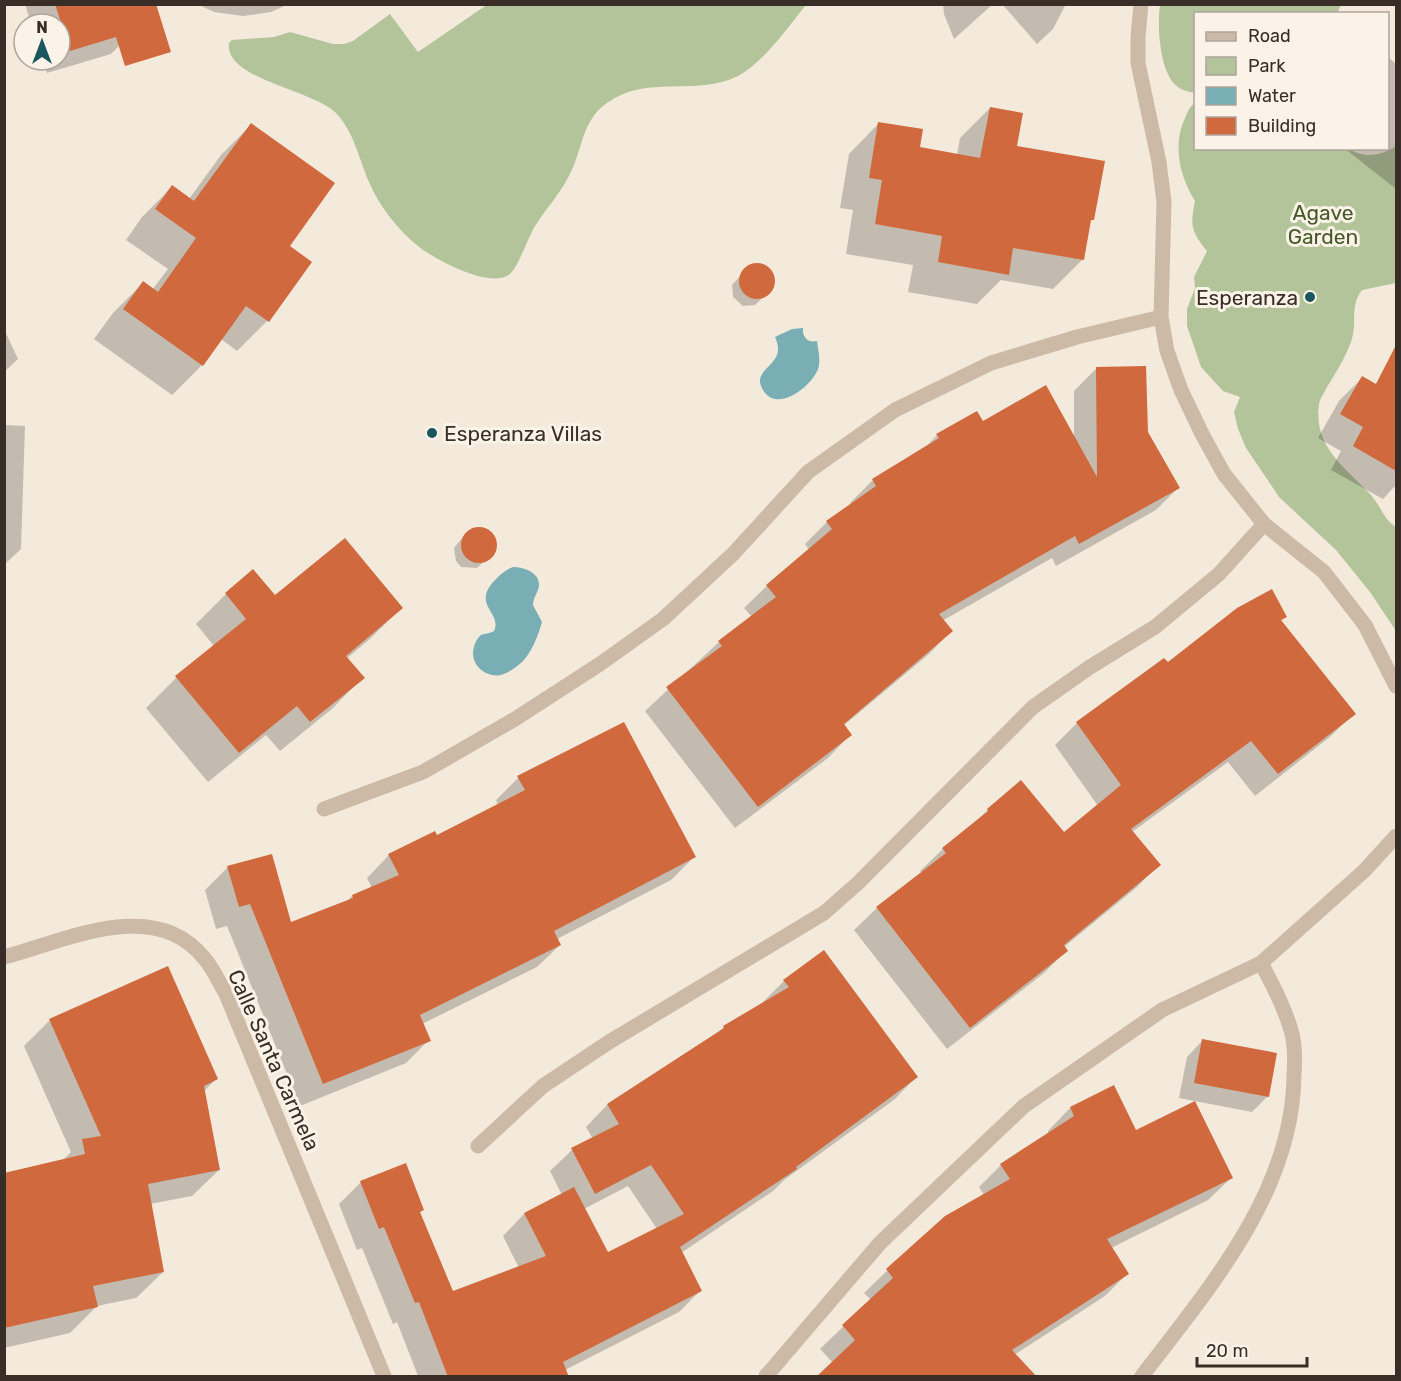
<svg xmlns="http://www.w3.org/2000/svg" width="1401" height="1381" font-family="Rubik,sans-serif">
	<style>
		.green { fill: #b4c49a }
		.water { fill: #78aeb4 }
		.shadow { fill: #0003; fill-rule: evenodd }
		.building { fill: #d0693d }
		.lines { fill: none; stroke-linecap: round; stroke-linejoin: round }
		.minor { stroke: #cdbaa6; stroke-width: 15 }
		.poi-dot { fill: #19565e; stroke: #fbf3e8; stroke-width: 2 }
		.labels { text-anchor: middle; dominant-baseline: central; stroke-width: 6; stroke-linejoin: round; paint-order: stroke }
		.park-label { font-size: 21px; fill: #455929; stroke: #fbf3e8 }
		.poi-label { font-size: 21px; fill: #392e27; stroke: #fbf3e8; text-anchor: end }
		.street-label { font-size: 21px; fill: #392e27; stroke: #fbf3e8 }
	</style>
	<rect width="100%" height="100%" fill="#f4eadb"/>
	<!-- green -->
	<path class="green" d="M 488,4 L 806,4 L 806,5 C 786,29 766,60 738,76 C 696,97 646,74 607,103 C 585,118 583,142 574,165 C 565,188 548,206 535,226 C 528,238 518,267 510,274 C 491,290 434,259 418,246 C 398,230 379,206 369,182 C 359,159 354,132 336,113 C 313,90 224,79 229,43 L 232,40 L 274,37 L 290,32 L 333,44 L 344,44 L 353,41 L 390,14 L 418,52 Z
		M 1160,5 L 1160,4 L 1341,5 L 1337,13 L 1196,14 L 1195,93 C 1191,92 1185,91 1181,89 C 1159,78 1157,26 1160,5 Z
		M 1195,103 L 1196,148 L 1348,148 C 1363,159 1382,156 1396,146 L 1396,283 L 1362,290 C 1349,307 1358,323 1351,342 C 1345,358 1336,373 1327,387 C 1325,392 1320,398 1319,404 C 1313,447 1345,467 1371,495 C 1381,506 1383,519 1396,527 L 1396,631 L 1370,592 L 1336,550 L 1279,497 L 1265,476 L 1246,448 L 1238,429 L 1234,412 L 1240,397 L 1223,391 L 1201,367 L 1187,326 L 1187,309 L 1195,288 L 1194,277 L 1207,251 C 1191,231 1190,226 1195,201 C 1180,177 1172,145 1185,118 C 1188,112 1189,107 1195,103 Z"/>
	<!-- water -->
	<path class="water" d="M 803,328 C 802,337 808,343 817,341 C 818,350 821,360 818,369 C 812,386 777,414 763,390 C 749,367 789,367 775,337 L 792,329 Z
		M 513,567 C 523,567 540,572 539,586 C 538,592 533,598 533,605 L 542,622 C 538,636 533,649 524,660 C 518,666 509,673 501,675 C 484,678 469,663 474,647 C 475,643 477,638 481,635 C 485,633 489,634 494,631 C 503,612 469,605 497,578 C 502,573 507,569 513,567 Z"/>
	<!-- shadow -->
	<path class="shadow" d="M 25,4 L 126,4 L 134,31 L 111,54 L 47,73 L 43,60 L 60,60 L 60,24 L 31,24 Z
		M 197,4 L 289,4 L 271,12 L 243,16 L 214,12 Z
		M 943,4 L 993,4 L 954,39 L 944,14 Z
		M 1002,4 L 1066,4 L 1053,29 L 1037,44 Z
		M 1388,57 L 1396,64 L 1396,189 L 1344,148 L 1388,148 Z
		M 990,108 L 1015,147 L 1093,219 L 1089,223 L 1083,259 L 1053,289 L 1001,280 L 977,304 L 908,292 L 913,265 L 846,254 L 853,210 L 840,208 L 849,154 L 879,123 L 918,148 L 957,155 L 960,138 Z
		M 251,125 L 287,246 L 309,262 L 267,321 L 237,351 L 221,339 L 202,365 L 172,395 L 94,339 L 113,313 L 143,283 L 152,290 L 168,269 L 126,240 L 142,217 L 172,187 L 189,199 L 221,155 Z
		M 760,265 L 770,272 L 774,280 L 773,288 L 755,305 L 743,306 L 733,297 L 732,285 L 748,267 Z
		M 4,329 L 18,359 L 4,372 Z
		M 1096,369 L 1147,432 L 1178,488 L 1156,510 L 1056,566 L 1052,558 L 942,621 L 951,631 L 929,654 L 843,726 L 850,735 L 828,758 L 735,828 L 645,711 L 719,642 L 752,617 L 744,608 L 767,586 L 809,550 L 805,544 L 827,522 L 852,505 L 850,503 L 873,480 L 924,449 L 937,435 L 982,423 L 1074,440 L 1074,391 Z
		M 1394,376 L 1396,378 L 1396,485 L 1383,499 L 1331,470 L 1341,451 L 1318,438 L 1339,401 L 1362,378 L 1375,385 L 1378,381 Z
		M 4,425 L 25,426 L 21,549 L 4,565 Z
		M 482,528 L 493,535 L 496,543 L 495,551 L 477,568 L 461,567 L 456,561 L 454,548 L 466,533 Z
		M 253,571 L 275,597 L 401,608 L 371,638 L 346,659 L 362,678 L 333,708 L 280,751 L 266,735 L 208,782 L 146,708 L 176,678 L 214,646 L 196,624 L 226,594 Z
		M 1285,617 L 1281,621 L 1354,713 L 1331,736 L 1255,796 L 1228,762 L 1132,832 L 1159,864 L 1137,887 L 1064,947 L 1066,951 L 1044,973 L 947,1049 L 854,930 L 877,908 L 922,873 L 920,871 L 943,849 L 971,826 L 988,810 L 1064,834 L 1098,806 L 1055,745 L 1077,723 L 1167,664 Z
		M 518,778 L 694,857 L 671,880 L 557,939 L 560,945 L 537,967 L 422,1024 L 429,1040 L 406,1063 L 300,1106 L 227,926 L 216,929 L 205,890 L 228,867 L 290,924 L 347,901 L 352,896 L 372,888 L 367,878 L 389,855 L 436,837 L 498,805 L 496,800 Z
		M 784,981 L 916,1077 L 895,1099 L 784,1180 L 773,1191 L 681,1253 L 701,1290 L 679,1312 L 565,1370 L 561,1376 L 418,1376 L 397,1322 L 393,1324 L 362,1248 L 357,1250 L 339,1204 L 361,1182 L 423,1210 L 419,1213 L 452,1293 L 519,1268 L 503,1236 L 524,1214 L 562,1195 L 550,1171 L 572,1150 L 593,1139 L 586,1127 L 607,1105 L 717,1034 L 724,1027 L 763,1004 L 762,1003 ZM 628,1186 L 657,1229 L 608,1254 L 584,1209 Z
		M 50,1020 L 216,1079 L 204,1091 L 219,1170 L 192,1196 L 150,1204 L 163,1272 L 136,1298 L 97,1306 L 70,1333 L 4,1348 L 4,1175 L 62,1161 L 71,1152 L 24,1046 Z
		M 1202,1041 L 1268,1096 L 1252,1112 L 1179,1098 L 1187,1057 Z
		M 1113,1087 L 1135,1132 L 1231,1178 L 1208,1200 L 1111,1248 L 1127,1274 L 1105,1296 L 1014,1355 L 833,1363 L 820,1349 L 871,1300 L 864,1293 L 887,1271 L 946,1217 L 984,1195 L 979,1187 L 1001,1165 L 1049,1134 L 1048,1131 L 1070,1108 Z"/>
	<!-- building -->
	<path class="building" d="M 55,4 L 156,4 L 171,52 L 125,66 L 116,37 L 70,51 Z
		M 990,107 L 1023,113 L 1017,146 L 1105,161 L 1094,220 L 1091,220 L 1084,260 L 1013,248 L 1009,275 L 938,262 L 942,236 L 875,224 L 882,180 L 869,178 L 878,122 L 923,129 L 920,147 L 980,158 Z
		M 251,123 L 335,183 L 290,246 L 312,262 L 269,322 L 246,306 L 203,366 L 123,309 L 143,281 L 158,292 L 196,238 L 155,209 L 172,185 L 194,201 Z
		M739 281a18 18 0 1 1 36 0a18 18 0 1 1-36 0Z
		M 1396,345 L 1396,471 L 1353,446 L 1363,427 L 1340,414 L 1362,376 L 1376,384 Z
		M 1146,366 L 1148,432 L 1180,488 L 1079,544 L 1075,536 L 939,614 L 953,631 L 844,724 L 852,735 L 758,807 L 666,687 L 722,646 L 718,641 L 776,597 L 766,585 L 832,529 L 826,521 L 876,486 L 872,479 L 939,438 L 936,434 L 977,411 L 983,421 L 1046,385 L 1097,477 L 1096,367 Z
		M461 545a18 18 0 1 1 36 0a18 18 0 1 1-36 0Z
		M 345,538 L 403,608 L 346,656 L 365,678 L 310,722 L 297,706 L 239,753 L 175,676 L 246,619 L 225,593 L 253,569 L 275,595 Z
		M 1272,589 L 1287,617 L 1281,620 L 1356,714 L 1278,774 L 1251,741 L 1131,829 L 1161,865 L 1064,945 L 1068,951 L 970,1028 L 876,907 L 946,853 L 942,848 L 988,811 L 987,809 L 1021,780 L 1064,832 L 1121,785 L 1076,722 L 1164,658 L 1168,662 L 1237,608 Z
		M 624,722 L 696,857 L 554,931 L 561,945 L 420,1015 L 431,1041 L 323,1084 L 250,904 L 239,907 L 227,866 L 272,854 L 291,922 L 353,898 L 352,895 L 399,875 L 388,854 L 435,831 L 437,835 L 525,790 L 517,776 Z
		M 824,950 L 918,1077 L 796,1167 L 797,1169 L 680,1247 L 702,1291 L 563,1362 L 569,1377 L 448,1377 L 419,1302 L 415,1303 L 384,1227 L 379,1229 L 360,1181 L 406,1163 L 424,1210 L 420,1212 L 453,1291 L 546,1256 L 524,1213 L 574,1187 L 608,1252 L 684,1214 L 651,1165 L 595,1194 L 571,1148 L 619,1124 L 607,1104 L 724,1028 L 723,1026 L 789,987 L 783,980 Z
		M 168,966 L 218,1079 L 204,1086 L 220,1170 L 148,1184 L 164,1272 L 93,1286 L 98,1307 L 4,1328 L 4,1173 L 85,1154 L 82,1139 L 101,1136 L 49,1019 Z
		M 1202,1039 L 1277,1053 L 1269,1097 L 1194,1083 Z
		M 1114,1085 L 1136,1130 L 1195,1101 L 1233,1178 L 1107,1239 L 1129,1274 L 1012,1350 L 1037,1377 L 816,1377 L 855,1340 L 842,1325 L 893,1278 L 886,1269 L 945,1216 L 1010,1179 L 1000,1164 L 1074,1116 L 1070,1107 Z"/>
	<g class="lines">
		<!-- minor -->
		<path class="minor" d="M 1141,4 L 1138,37 L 1138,63 L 1159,162 L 1164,202 L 1161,317 L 1167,351 L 1181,390 L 1202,434 L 1224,474 L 1264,524 L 1324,572 L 1365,625 L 1396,686
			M 324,809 L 423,772 L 515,719 L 600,664 L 663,619 L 733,554 L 808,472 L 895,410 L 991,363 L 1077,337 L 1161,317
			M 4,957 C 65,941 155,896 204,958 C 213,968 219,982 226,994 L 384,1376
			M 478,1146 L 543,1086 L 609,1042 L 824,913 L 858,883 L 1033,707 L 1090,667 L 1155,627 L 1219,574 L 1264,524
			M 766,1376 L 880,1243 L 1024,1106 L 1162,1010 L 1261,963 L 1364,871 L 1396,836
			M 1142,1376 C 1209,1288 1293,1192 1294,1075 C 1295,1061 1295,1043 1291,1030 C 1284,1006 1272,984 1261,963"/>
	</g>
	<!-- markers -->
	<g class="poi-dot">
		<circle cx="1310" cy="297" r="6"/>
		<circle cx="432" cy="433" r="6"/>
	</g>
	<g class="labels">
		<!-- park labels -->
		<g class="park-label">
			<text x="1323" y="212">Agave<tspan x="1323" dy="24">Garden</tspan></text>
		</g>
		<!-- poi labels -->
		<g class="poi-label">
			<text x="1298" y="297">Esperanza</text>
			<text x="444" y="433" text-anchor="start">Esperanza Villas</text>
		</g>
		<!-- street labels -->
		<g class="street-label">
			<text transform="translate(274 1060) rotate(66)">Calle Santa Carmela</text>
		</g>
	</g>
	<!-- border -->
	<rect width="1401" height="1381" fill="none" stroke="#392e27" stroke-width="12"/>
	<!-- legend -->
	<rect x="1194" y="12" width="195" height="138" fill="#fbf3e8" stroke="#ada49b" stroke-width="1.5"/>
	<rect x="1206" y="32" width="30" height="9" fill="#cdbaa6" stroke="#ada49b" stroke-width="1.5"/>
	<text x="1248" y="42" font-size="18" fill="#392e27">Road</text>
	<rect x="1206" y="57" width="30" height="18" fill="#b4c49a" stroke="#ada49b" stroke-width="1.5"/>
	<text x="1248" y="72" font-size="18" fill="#392e27">Park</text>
	<rect x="1206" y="87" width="30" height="18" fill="#78aeb4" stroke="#ada49b" stroke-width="1.5"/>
	<text x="1248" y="102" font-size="18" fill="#392e27">Water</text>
	<rect x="1206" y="117" width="30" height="18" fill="#d0693d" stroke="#ada49b" stroke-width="1.5"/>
	<text x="1248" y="132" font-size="18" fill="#392e27">Building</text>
	<!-- north arrow -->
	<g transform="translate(42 42)"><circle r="28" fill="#fbf3e8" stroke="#ada49b" stroke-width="1.5"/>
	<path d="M0-4.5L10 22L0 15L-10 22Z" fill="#19565e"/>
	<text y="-9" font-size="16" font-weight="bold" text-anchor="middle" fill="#392e27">N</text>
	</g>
	<!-- scale -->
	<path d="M1197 1357v9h110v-9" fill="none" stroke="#392e27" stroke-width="3"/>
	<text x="1206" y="1357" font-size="18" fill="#392e27" stroke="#fbf3e8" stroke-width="4.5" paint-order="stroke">20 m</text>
</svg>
